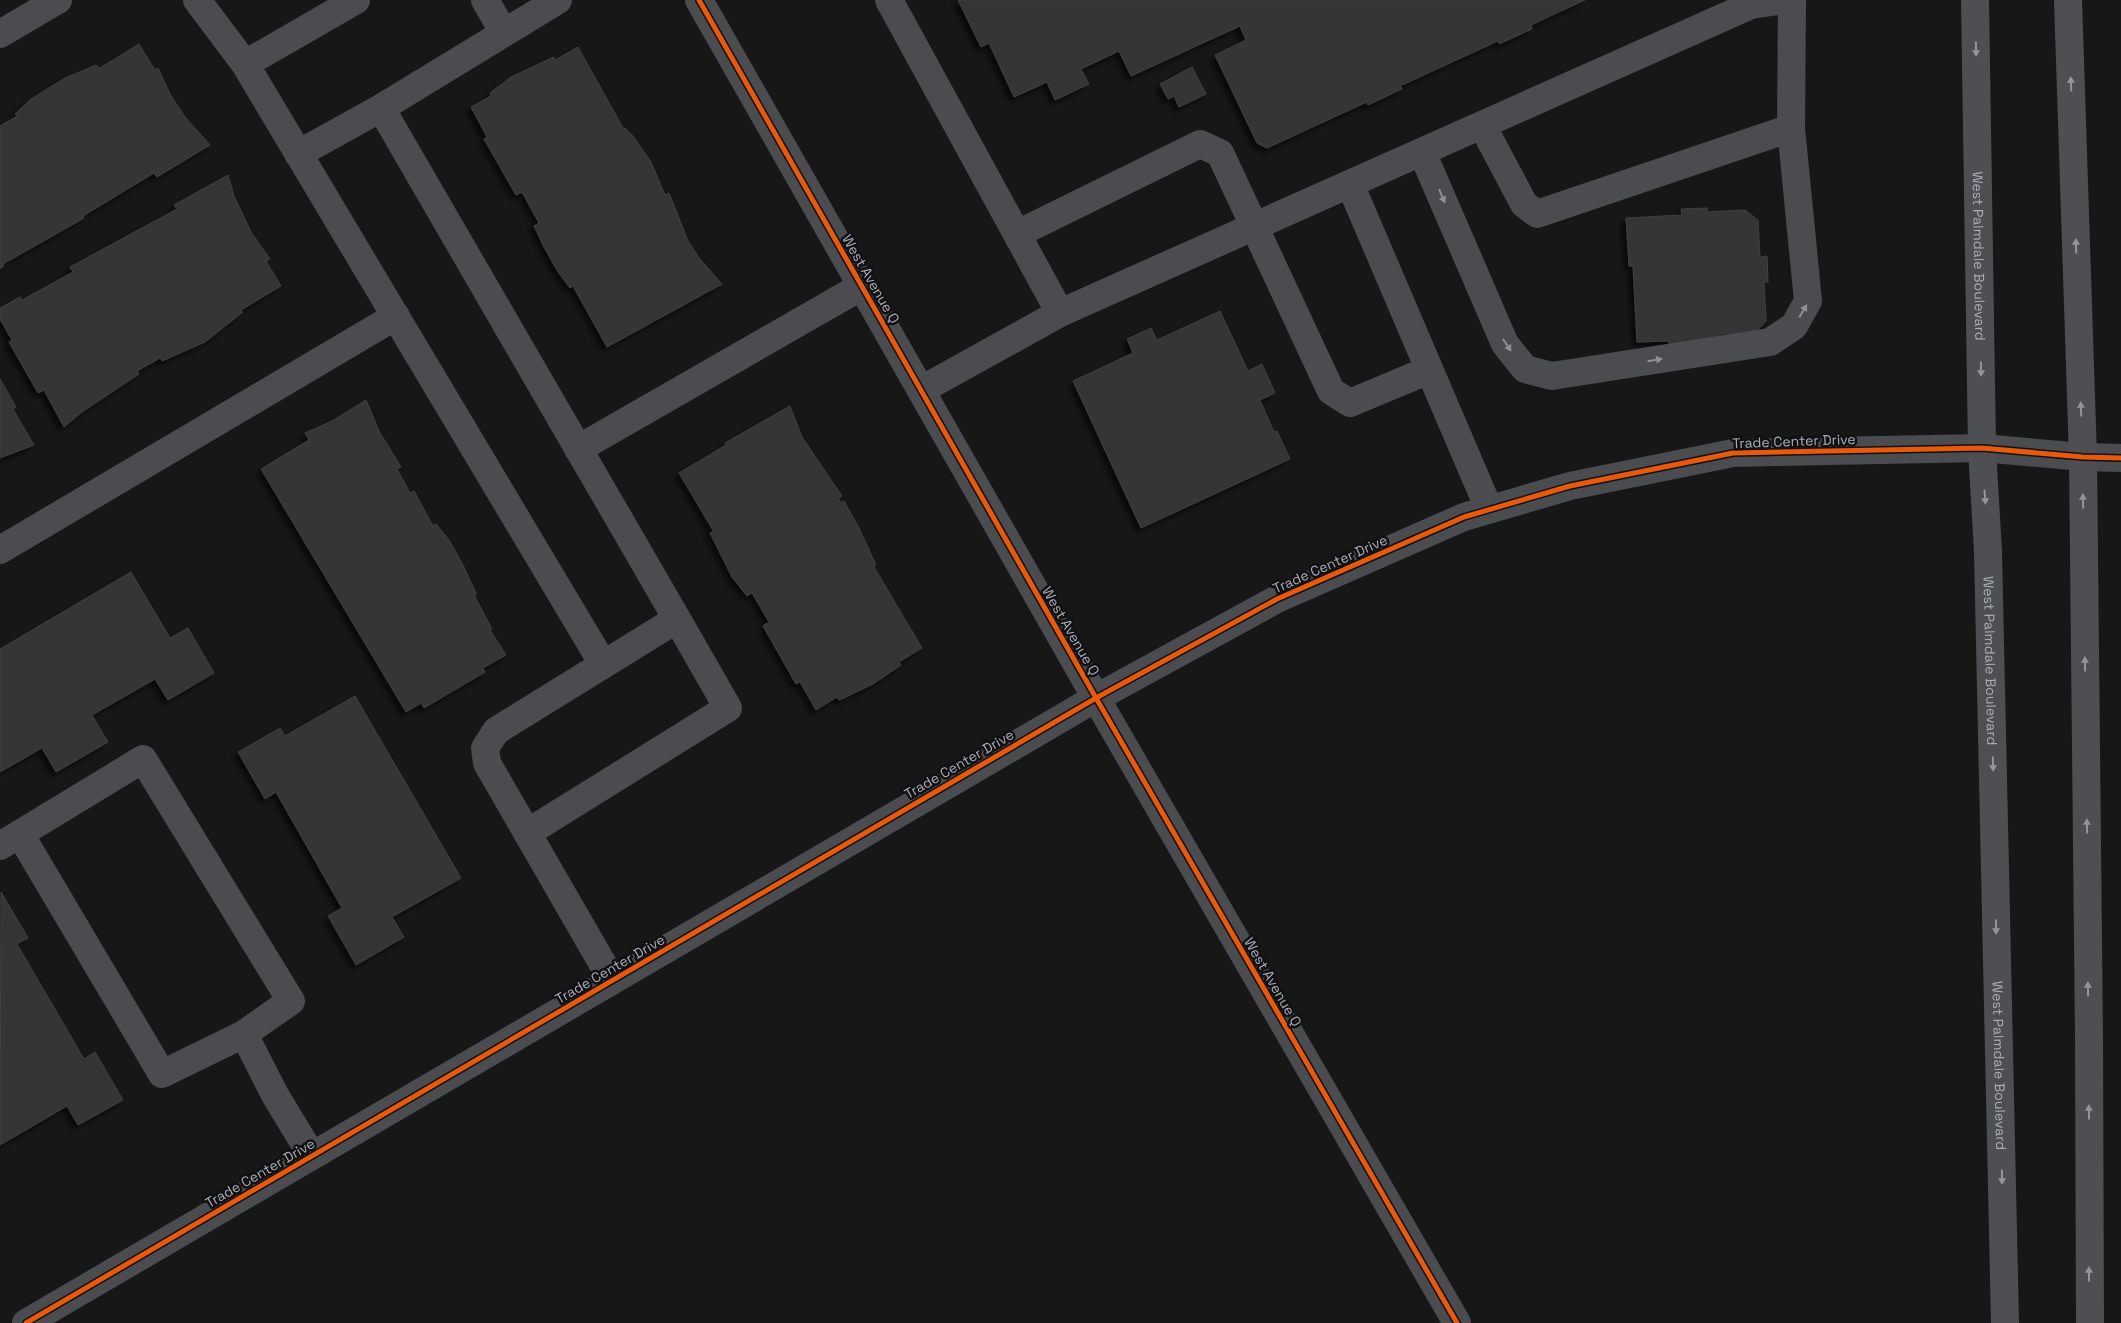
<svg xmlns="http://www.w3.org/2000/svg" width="2121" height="1323" font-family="'Space Grotesk',sans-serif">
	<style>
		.building { fill: #353536; stroke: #3f4043; filter: url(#shadow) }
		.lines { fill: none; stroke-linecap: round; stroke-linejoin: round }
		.minor { stroke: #4b4c50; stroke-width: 28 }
		.major { stroke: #4d4f52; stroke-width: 28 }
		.cycleway-casing { stroke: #111113; stroke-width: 8 }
		.cycleway { stroke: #e8590c; stroke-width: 5 }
		.oneway { fill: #91969e }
		.oneway2 { fill: #8c9099 }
		.labels { text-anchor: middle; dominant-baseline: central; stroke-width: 5; stroke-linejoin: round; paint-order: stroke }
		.street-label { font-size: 14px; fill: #a8adb8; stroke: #111113 }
	</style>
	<defs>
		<filter id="shadow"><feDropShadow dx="-4.5" dy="4.5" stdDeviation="2.5" flood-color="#0009"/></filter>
	</defs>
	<rect width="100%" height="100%" fill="#171717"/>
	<!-- building -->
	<path class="building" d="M 958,0 L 1585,0 L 1531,25 L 1532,29 L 1499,44 L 1498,41 L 1400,86 L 1402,89 L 1368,105 L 1367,102 L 1267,148 L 1257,143 L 1215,55 L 1246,40 L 1240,26 L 1131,76 L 1119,51 L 1081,69 L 1089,84 L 1055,100 L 1047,82 L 1014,97 L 989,43 L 981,47 Z
		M 139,44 L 155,70 L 158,68 L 170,94 L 185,117 L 210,145 L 157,177 L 154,173 L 83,216 L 84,218 L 3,264 L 4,266 L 0,269 L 0,126 L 17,116 L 15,114 L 31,99 L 65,78 L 96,65 L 100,68 Z
		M 578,47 L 623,128 L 625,128 L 633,136 L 651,162 L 665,195 L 669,193 L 688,241 L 700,259 L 722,284 L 607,347 L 573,286 L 570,288 L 558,272 L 544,247 L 534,226 L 539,223 L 522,192 L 516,195 L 484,139 L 487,137 L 471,107 L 491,96 L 490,93 L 511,77 L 554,57 L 555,60 Z
		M 1192,67 L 1206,94 L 1179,107 L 1174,96 L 1168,99 L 1160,84 Z
		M 228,175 L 234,196 L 251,232 L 270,259 L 266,261 L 281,286 L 241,310 L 243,312 L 205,342 L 162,361 L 160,358 L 137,371 L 139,374 L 82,412 L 64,427 L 44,390 L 38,393 L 9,342 L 12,340 L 0,319 L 0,308 L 20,297 L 22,300 L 73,272 L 70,267 L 177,209 L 174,205 Z
		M 1707,208 L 1707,212 L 1745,210 L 1758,220 L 1760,257 L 1767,256 L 1768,282 L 1764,282 L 1766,321 L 1755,333 L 1720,334 L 1721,343 L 1669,346 L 1669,341 L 1637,342 L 1633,266 L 1629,266 L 1626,218 L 1682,215 L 1681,209 Z
		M 1220,311 L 1248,371 L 1262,364 L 1275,393 L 1260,400 L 1274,432 L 1277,431 L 1290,459 L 1141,528 L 1073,381 L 1133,353 L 1127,339 L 1151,328 L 1157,340 Z
		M 0,379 L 16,407 L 13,409 L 34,445 L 0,458 Z
		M 366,400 L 379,431 L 401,467 L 397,469 L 410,493 L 414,491 L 433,526 L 436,524 L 449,540 L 463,565 L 476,593 L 475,597 L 492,629 L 490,630 L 506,655 L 483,668 L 485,672 L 424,708 L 421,703 L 406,712 L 261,469 L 309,440 L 305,433 L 332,421 Z
		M 790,406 L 802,437 L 842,496 L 838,498 L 841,503 L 844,501 L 858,526 L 876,565 L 874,567 L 922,648 L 899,662 L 901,665 L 873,684 L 844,698 L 839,700 L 837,697 L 816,710 L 800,682 L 796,684 L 763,626 L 769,622 L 752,593 L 747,596 L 732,577 L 710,533 L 714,532 L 679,473 L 726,445 L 725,443 Z
		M 131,572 L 170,638 L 188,628 L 214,673 L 168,700 L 155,679 L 92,715 L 108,742 L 56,772 L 42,748 L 0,772 L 0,649 Z
		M 355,696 L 461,878 L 392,917 L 404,937 L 356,965 L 328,916 L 342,908 L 276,792 L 265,799 L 238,752 L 280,728 L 285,736 Z
		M 1,892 L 28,938 L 17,944 L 84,1059 L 95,1052 L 123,1100 L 78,1125 L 67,1106 L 0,1145 Z"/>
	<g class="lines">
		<!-- minor -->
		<path class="minor" d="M 197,0 L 245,64
			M 356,0 L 245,64 L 603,664
			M 485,0 L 504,33
			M 558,0 L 381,108 L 677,619
			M 699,0 L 1096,698 L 1457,1323
			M 889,0 L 1060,313
			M 0,34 L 58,0
			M 1482,125 L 1524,204 L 1537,214 L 1791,128 L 1792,0
			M 1422,152 L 1505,344 L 1525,369 L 1552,376 L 1770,342 L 1794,326 L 1808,301 L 1791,128
			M 298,154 L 381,108
			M 1350,184 L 1489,509
			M 1017,234 L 1200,144 L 1220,153 L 1331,391 L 1350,403 L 1429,370
			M 921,390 L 1060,313 L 1751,5 L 1784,0
			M 578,449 L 862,286
			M 0,550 L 396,316
			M 527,833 L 728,708 L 677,619 L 496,731 L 485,748 L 487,763 L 612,980
			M 0,846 L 143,759 L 291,1001 L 244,1034 L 162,1074 L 20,834
			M 244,1034 L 275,1095 L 312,1156
			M 26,1323 L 1096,698 L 1277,599 L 1464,517 L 1570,486 L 1733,453 L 1982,448 L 2083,457 L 2121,458"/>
		<!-- major -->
		<g class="major">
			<path id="s1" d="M 1975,0 L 1982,448 L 1988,552 L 2005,1323"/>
			<path d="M 2068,0 L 2083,457 L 2089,1037 L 2090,1323"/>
		</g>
		<defs>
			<path id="cycleway" d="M 699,0 L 1096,698 L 1457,1323
				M 26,1323 L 1096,698 L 1277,599 L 1464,517 L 1570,486 L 1733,453 L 1982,448 L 2083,457 L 2121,458"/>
		</defs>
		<!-- cycleway casing -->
		<use href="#cycleway" class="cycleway-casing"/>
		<!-- cycleway -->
		<use href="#cycleway" class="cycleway"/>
	</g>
	<!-- one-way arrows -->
	<defs><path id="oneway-solid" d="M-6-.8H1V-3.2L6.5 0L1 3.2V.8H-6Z" transform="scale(1.25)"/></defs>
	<g class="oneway">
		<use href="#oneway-solid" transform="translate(1976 49) rotate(89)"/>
		<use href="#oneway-solid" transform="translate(2071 84) rotate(-92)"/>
		<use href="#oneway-solid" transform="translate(2076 246) rotate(-92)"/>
		<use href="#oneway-solid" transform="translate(1981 369) rotate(89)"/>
		<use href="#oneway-solid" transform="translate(2081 409) rotate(-92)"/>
		<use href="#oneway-solid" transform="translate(1985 497) rotate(86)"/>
		<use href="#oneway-solid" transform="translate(2083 501) rotate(-91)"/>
		<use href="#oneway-solid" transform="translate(2085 664) rotate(-91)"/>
		<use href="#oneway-solid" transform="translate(1993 764) rotate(89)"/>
		<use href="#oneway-solid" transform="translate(2087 826) rotate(-91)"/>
		<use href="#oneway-solid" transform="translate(1996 927) rotate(89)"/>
		<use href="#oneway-solid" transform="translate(2088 989) rotate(-91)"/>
		<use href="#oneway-solid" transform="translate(2089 1112) rotate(-90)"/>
		<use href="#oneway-solid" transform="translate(2002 1177) rotate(89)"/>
		<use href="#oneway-solid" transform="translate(2089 1274) rotate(-90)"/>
	</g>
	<g class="oneway2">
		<use href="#oneway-solid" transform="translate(1442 196) rotate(67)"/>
		<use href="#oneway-solid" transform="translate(1803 311) rotate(-60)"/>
		<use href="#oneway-solid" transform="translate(1507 345) rotate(57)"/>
		<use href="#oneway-solid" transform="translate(1655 360) rotate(-9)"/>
	</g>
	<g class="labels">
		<!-- street labels -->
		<g class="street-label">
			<text stroke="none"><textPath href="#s1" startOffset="256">West Palmdale Boulevard</textPath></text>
			<text transform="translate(871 279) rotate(60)">West Avenue Q</text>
			<text transform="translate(1794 441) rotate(-2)">Trade Center Drive</text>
			<text transform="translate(1330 564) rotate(-24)">Trade Center Drive</text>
			<text transform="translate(1071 631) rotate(60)">West Avenue Q</text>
			<text stroke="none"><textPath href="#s1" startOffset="661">West Palmdale Boulevard</textPath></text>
			<text transform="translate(959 764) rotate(-30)">Trade Center Drive</text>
			<text transform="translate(610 969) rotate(-30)">Trade Center Drive</text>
			<text transform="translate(1273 982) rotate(60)">West Avenue Q</text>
			<text stroke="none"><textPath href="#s1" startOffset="1066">West Palmdale Boulevard</textPath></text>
			<text transform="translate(260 1173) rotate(-30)">Trade Center Drive</text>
		</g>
	</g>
</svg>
